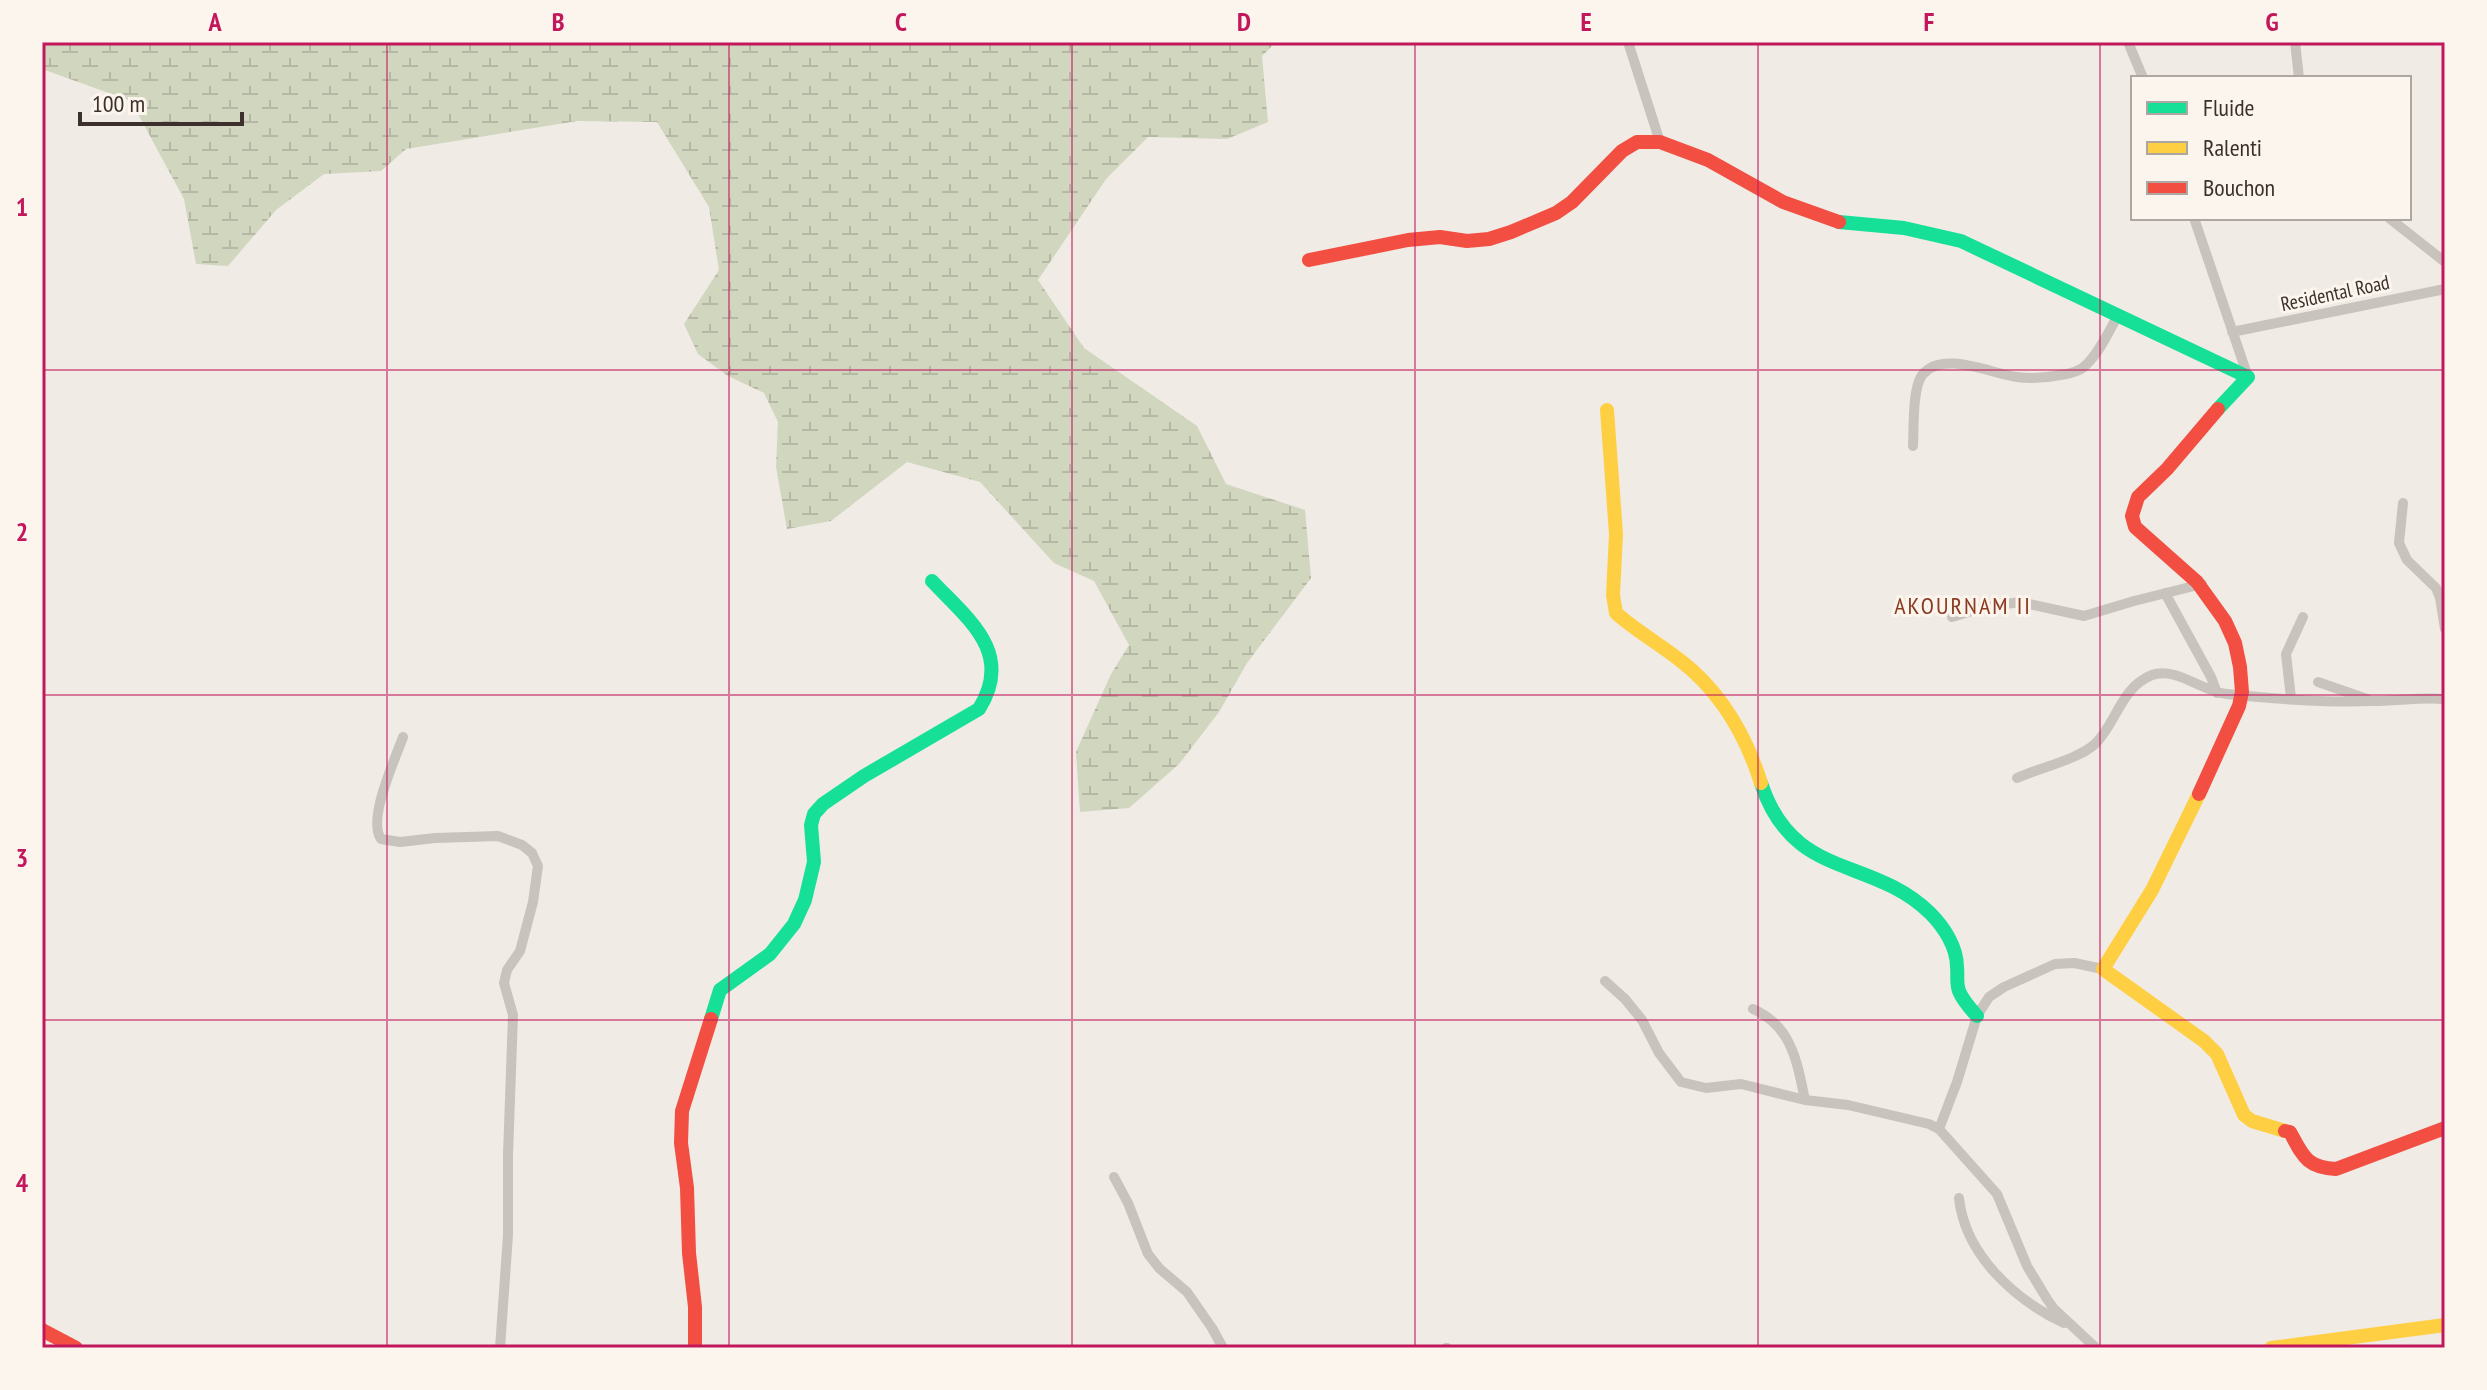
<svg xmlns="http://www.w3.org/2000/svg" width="2487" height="1390" font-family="'PT Sans Narrow',sans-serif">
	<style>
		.wetland { fill: url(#wetland-marsh) }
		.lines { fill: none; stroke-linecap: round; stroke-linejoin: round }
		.street { stroke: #c9c3be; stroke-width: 10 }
		.fast { stroke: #16e098; stroke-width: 14 }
		.slow { stroke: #ffcf43; stroke-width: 14 }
		.jam { stroke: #f24e42; stroke-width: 14 }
		.grid { fill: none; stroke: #c2185b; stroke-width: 2; stroke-opacity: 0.55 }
		.labels { text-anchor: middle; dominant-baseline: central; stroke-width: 6; stroke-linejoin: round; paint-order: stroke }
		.street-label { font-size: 20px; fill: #3b302b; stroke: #fbf5ee }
		.quarter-label { font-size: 24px; letter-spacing: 2px; fill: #8c3b22; stroke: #fbf5ee }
		.neatline { fill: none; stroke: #c2185b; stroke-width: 3 }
		.grid-label { font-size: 26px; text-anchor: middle; font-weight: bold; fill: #c2185b }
	</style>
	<defs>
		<pattern id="wetland-marsh" width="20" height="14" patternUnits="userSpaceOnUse" patternTransform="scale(2)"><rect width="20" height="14" fill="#d1d6bf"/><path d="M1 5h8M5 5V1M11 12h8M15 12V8" fill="none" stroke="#b4b8a4"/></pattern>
	</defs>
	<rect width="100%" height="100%" fill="#f0ebe5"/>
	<!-- wetland -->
	<path class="wetland" d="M 42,42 L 1276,42 L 1262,56 L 1268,122 L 1227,139 L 1148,137 L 1106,179 L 1038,280 L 1084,348 L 1197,426 L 1226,484 L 1305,510 L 1311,578 L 1247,663 L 1219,712 L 1179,764 L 1129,808 L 1080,812 L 1076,752 L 1111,674 L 1129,645 L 1094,581 L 1054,563 L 980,482 L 907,462 L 831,521 L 787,529 L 776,467 L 778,422 L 764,393 L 728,376 L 698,354 L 684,324 L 719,270 L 709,207 L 657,122 L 577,121 L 406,149 L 381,171 L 324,174 L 276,210 L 228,266 L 196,264 L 184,199 L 131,101 L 42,69 Z"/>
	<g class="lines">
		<!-- street -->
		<path class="street" d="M 1628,42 L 1660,142
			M 2128,42 L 2143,78
			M 2295,42 L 2299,78
			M 2194,218 L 2248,377
			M 2389,218 L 2445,262
			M 2232,332 L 2445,289
			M 1913,446 C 1914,430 1912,386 1923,374 C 1943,350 1992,374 2017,377 C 2031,379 2046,378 2060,375 C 2069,374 2081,371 2087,364 C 2100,351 2108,333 2117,317
			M 2403,503 L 2399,543 L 2407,560 L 2436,588 L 2440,598 L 2445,629
			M 2165,593 L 2211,677 L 2217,693
			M 1952,617 L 1985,607 L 2020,602 L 2084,616 L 2134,601 L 2202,584
			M 2318,682 L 2367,699
			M 2291,698 L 2286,654 L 2303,617
			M 403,737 C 395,760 367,819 381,839 L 400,842 L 435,838 L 498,836 L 522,845 L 532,853 L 538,866 L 533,902 L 520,951 L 507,970 L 504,983 L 513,1015 L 508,1155 L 508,1235 L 500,1348
			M 2017,778 C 2039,768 2079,759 2095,744 C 2116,724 2121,687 2152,675 C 2175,666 2203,692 2227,694 C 2274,699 2325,703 2372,701 C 2397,701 2420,697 2445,699
			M 1605,981 L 1625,999 L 1642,1020 L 1659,1053 L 1681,1082 L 1706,1088 L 1741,1084 L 1805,1100 L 1848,1105 L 1929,1124 L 1939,1129 L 1997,1194 L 2027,1266 L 2047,1299 L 2054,1309 L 2096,1348
			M 1753,1009 C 1792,1026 1797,1062 1805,1100
			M 1939,1129 L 1957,1082 L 1977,1016 L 1989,997 L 2004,987 L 2055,964 L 2074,963 L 2103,969
			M 1114,1177 L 1128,1203 L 1148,1254 L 1160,1269 L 1187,1292 L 1212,1328 L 1223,1348
			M 1959,1198 C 1965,1255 2015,1300 2064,1323
			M 1446,1348 L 1447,1348"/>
		<!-- fast -->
		<path class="fast" d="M 1839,222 L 1904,228 L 1961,241 L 2248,377 L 2218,409
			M 1761,783 C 1793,881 1870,855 1930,913 C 1944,927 1957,947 1957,967 C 1958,975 1956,983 1959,991 C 1963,1001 1970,1008 1977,1016
			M 711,1019 L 720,990 L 770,954 L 794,924 L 805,900 L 814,862 L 811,825 L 814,814 L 823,804 L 864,776 L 979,709 C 1014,653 969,620 932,581"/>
		<!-- slow -->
		<path class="slow" d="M 1607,410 L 1616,534 L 1613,595 L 1616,613 C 1636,631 1660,644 1681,661 C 1721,692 1746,736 1761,783
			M 2199,794 L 2152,890 L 2103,969 L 2204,1041 L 2217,1054 L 2244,1115 L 2252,1121 L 2285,1131
			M 2271,1348 L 2445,1325"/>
		<!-- jam -->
		<path class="jam" d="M 1309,260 L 1408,240 L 1440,237 L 1467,241 L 1489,239 L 1511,232 L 1556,213 L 1572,202 L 1622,151 L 1637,142 L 1660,142 L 1708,160 L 1783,202 L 1839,222
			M 2199,794 L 2239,706 L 2242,692 L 2240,667 L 2235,643 L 2225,621 L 2197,582 L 2135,527 L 2132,516 L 2138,497 L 2167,469 L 2218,409
			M 2285,1131 L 2290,1132 C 2303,1156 2306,1167 2336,1169 L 2445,1128
			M 42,1330 L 76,1348
			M 695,1348 L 695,1307 L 689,1253 L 687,1188 L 681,1143 L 682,1111 L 711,1019"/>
	</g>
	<!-- grid -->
	<path class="grid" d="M 387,42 L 387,1348M 729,42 L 729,1348M 1072,42 L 1072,1348M 1415,42 L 1415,1348M 1758,42 L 1758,1348M 2100,42 L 2100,1348M 42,370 L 2445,370M 42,695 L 2445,695M 42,1020 L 2445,1020"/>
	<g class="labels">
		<!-- street labels -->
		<g class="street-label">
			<text transform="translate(2335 293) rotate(-12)">Residental Road</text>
		</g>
		<!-- quarter labels -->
		<g class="quarter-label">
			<text x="1963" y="605">AKOURNAM II</text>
		</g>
	</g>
	<!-- border -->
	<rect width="2487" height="1390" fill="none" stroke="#fbf5ee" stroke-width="88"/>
	<!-- legend -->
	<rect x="2131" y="76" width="280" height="144" fill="#fbf5ee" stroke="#aea6a0" stroke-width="2"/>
	<rect x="2147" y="102" width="40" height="12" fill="#16e098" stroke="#aea6a0" stroke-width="2"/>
	<text x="2203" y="116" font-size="24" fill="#3b302b">Fluide</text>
	<rect x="2147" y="142" width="40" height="12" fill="#ffcf43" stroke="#aea6a0" stroke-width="2"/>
	<text x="2203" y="156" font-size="24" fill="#3b302b">Ralenti</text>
	<rect x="2147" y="182" width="40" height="12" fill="#f24e42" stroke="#aea6a0" stroke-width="2"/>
	<text x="2203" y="196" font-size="24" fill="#3b302b">Bouchon</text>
	<!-- scale -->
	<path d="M80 112v12h162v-12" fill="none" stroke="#3b302b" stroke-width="4"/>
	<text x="92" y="112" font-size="24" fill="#3b302b" stroke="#fbf5ee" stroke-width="6" paint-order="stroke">100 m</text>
	<rect x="44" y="44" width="2399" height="1302" class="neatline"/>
	<g class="grid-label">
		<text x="215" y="31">A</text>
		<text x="558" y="31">B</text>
		<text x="901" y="31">C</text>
		<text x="1244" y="31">D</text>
		<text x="1586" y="31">E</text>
		<text x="1929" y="31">F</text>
		<text x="2272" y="31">G</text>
		<text x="22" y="216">1</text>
		<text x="22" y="541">2</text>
		<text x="22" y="867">3</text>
		<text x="22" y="1192">4</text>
	</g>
</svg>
